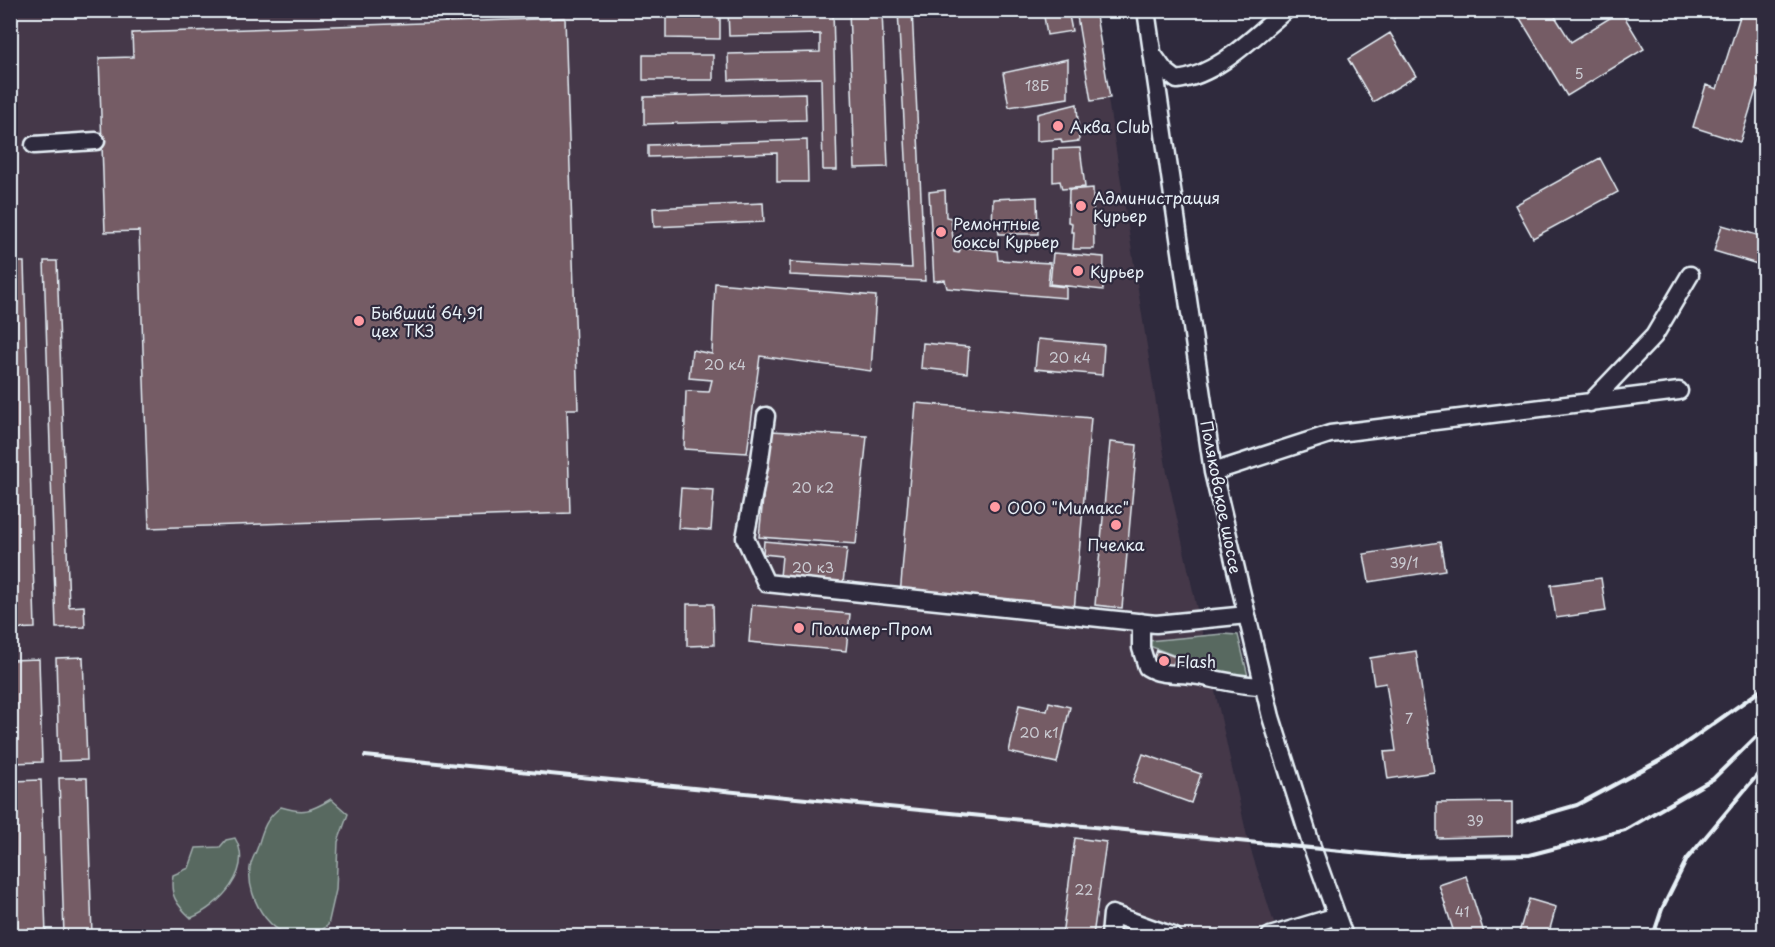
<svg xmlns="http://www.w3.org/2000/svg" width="1775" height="947" font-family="'Playpen Sans',sans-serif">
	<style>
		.built { fill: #443949 }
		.green { fill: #586961; stroke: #a0adac; stroke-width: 1.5 }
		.building { fill: #745c65; stroke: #e8f1f8; stroke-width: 1.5 }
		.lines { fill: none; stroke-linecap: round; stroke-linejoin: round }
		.minor-casing { stroke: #e8f1f8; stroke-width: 21 }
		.minor { stroke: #2f2a3d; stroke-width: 16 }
		.rail { stroke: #e8f1f8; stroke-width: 4 }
		.poi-dot { fill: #ff9aa2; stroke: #2f2a3d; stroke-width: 2 }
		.labels { text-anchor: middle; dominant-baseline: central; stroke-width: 4.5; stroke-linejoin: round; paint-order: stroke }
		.number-label { font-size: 14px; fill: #cbccd3 }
		.poi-label { font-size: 16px; fill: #e8f1f8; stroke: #2f2a3d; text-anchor: start }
		.street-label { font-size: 16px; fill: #e8f1f8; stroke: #2f2a3d }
	</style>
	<rect width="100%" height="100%" fill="#2f2a3d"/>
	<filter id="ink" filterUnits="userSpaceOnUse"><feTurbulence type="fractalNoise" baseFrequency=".0167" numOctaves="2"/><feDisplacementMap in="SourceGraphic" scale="12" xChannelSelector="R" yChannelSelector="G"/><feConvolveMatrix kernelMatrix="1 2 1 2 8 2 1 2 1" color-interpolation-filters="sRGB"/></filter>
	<g filter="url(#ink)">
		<!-- built -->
		<path class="built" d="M 10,11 L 1094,11 L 1167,473 L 1248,841 L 1278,936 L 11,936 Z"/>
		<!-- green -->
		<path class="green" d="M 1223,634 L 1238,635 L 1248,676 L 1236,679 L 1147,645 L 1148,641 Z
			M 331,799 L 348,814 L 338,842 L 336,890 L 328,925 C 324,928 318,934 312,935 C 275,947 246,900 250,868 C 251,860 256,853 258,846 C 263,829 266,818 281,807 C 304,814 311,811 331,799 Z
			M 235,838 C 254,871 219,906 191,918 C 177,905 169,895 173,875 L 189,868 L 196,848 L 220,847 L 226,840 Z"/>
		<!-- building -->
		<path class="building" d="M 728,10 L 833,10 L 837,170 L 823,170 L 821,78 L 729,80 L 728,54 L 820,52 L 820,34 L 729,36 Z
			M 849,10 L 882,10 L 888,167 L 855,168 Z
			M 898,10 L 912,10 L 925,281 L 790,275 L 790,262 L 912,268 Z
			M 1043,10 L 1068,10 L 1072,31 L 1047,35 Z
			M 1076,10 L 1095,10 L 1110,98 L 1091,101 Z
			M 1388,10 L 1405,10 L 1394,18 Z
			M 1515,10 L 1551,10 L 1571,42 L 1621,11 L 1644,49 L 1567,96 Z
			M 1742,10 L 1764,10 L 1764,64 L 1740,142 L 1693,127 L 1706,85 L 1717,89 Z
			M 666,11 L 720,12 L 720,39 L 666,38 Z
			M 565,18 L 578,409 L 567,409 L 570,513 L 149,528 L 139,231 L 105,232 L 99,58 L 133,57 L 132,33 Z
			M 1390,33 L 1416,76 L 1373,102 L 1348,59 Z
			M 643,55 L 713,55 L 713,80 L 643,80 Z
			M 1068,59 L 1068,98 L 1009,107 L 1003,73 Z
			M 805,93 L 806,120 L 644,124 L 644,97 Z
			M 1077,104 L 1079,141 L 1062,143 L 1061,139 L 1037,141 L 1037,114 Z
			M 807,140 L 808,182 L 777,182 L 777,153 L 648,157 L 648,145 Z
			M 1080,148 L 1085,187 L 1062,189 L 1060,181 L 1053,182 L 1053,149 Z
			M 1600,158 L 1618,192 L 1533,238 L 1515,205 Z
			M 1093,188 L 1094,249 L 1073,249 L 1074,232 L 1071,232 L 1072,223 L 1068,222 L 1069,190 Z
			M 945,190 L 946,217 L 951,218 L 954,252 L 959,253 L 961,247 L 997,251 L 998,260 L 1050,263 L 1048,285 L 1066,287 L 1066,298 L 947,288 L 945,280 L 934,281 L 929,192 Z
			M 1037,197 L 1038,234 L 999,234 L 998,227 L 992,227 L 993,199 Z
			M 763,203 L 764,222 L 654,227 L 653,208 Z
			M 1722,225 L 1764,237 L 1764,266 L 1714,251 Z
			M 1053,253 L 1104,257 L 1103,290 L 1050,284 Z
			M 44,261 L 57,261 L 69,607 L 84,606 L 85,627 L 56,628 Z
			M 10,262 L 24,262 L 35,628 L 10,629 Z
			M 715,283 L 876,296 L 871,371 L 760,356 L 747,453 L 684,449 L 686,391 L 709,392 L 712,380 L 689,378 L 692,350 L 712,354 Z
			M 1038,339 L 1104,345 L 1102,375 L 1035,369 Z
			M 923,343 L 969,347 L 967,373 L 921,368 Z
			M 916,403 L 1091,418 L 1074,611 L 900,596 Z
			M 770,431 L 867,436 L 856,544 L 759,537 Z
			M 1110,442 L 1137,445 L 1122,608 L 1095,605 Z
			M 681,488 L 714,490 L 711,530 L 678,528 Z
			M 764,541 L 847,549 L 843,583 L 780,577 L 782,556 L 763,554 Z
			M 1440,542 L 1445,570 L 1369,582 L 1364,554 Z
			M 1601,578 L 1606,611 L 1556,618 L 1551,585 Z
			M 687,604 L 713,604 L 714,645 L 687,646 Z
			M 752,605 L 850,614 L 846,651 L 749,642 Z
			M 1157,650 L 1176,657 L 1170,672 L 1152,664 Z
			M 1416,651 L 1434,772 L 1388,779 L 1384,752 L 1396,751 L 1386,683 L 1374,685 L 1370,658 Z
			M 83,657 L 87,760 L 59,761 L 56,658 Z
			M 39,659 L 42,762 L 12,763 L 10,660 Z
			M 1049,702 L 1070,707 L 1057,763 L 1009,752 L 1019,705 L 1047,711 Z
			M 1143,754 L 1201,774 L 1191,803 L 1133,782 Z
			M 59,778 L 87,778 L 92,936 L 64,936 Z
			M 41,780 L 46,936 L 18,936 L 13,781 Z
			M 1512,802 L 1512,836 L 1437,838 L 1437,803 Z
			M 1075,838 L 1106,842 L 1093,936 L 1062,936 Z
			M 1466,876 L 1485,936 L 1455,936 L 1439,885 Z
			M 1529,899 L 1556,907 L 1548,936 L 1518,936 Z"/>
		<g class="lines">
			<defs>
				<path id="minor" d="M 1146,10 L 1213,472 L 1271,717 L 1312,847 L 1344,936
					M 1154,56 L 1164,70 L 1177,80 C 1218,75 1254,36 1286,10
					M 34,145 L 96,141
					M 1590,403 L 1654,336 L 1690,275
					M 766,416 L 759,466 L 745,538 L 766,583 L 1156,624 L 1247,615
					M 1213,472 L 1330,434 L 1679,391
					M 1141,622 L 1141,648 L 1147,667 C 1163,677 1179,672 1198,676 C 1220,680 1241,686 1264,686
					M 1110,936 L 1112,914 L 1173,936
					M 1270,936 L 1337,916"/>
			</defs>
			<!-- minor casing -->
			<use href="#minor" class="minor-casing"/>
			<!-- minor -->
			<use href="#minor" class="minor"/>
			<!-- rail -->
			<path class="rail" d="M 365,756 L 1403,857 L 1529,855 L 1625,830 L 1713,779 L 1764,729
				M 1518,822 L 1577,805 L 1666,757 L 1764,688
				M 1653,936 L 1662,909 L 1687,859 L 1764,767"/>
		</g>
	</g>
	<!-- markers -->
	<g class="poi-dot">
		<circle cx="1058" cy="126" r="6"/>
		<circle cx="1081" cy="206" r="6"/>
		<circle cx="941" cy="232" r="6"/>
		<circle cx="1078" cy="271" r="6"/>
		<circle cx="359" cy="321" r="6"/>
		<circle cx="995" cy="507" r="6"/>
		<circle cx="1116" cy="525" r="6"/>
		<circle cx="799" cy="628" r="6"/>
		<circle cx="1164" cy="661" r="6"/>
	</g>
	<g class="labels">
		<!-- number labels -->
		<g class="number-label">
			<text x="1579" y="73">5</text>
			<text x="1037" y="85">18Б</text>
			<text x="1070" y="357">20 к4</text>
			<text x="725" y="364">20 к4</text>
			<text x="813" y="487">20 к2</text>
			<text x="1404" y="562">39/1</text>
			<text x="813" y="567">20 к3</text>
			<text x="1409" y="718">7</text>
			<text x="1039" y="732">20 к1</text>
			<text x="1475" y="820">39</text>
			<text x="1084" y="889">22</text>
			<text x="1462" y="911">41</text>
		</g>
		<!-- poi labels -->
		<g class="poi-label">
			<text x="1070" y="126">Аква Club</text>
			<text x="1093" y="197">Администрация<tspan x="1093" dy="18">Курьер</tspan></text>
			<text x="953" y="223">Ремонтные<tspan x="953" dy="18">боксы Курьер</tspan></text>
			<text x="1090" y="271">Курьер</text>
			<text x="371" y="312">Бывший 64,91<tspan x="371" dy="18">цех ТКЗ</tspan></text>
			<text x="1007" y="507">ООО "Мимакс"</text>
			<text x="1116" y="544" text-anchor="middle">Пчелка</text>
			<text x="811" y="628">Полимер-Пром</text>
			<text x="1176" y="661">Flash</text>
		</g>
		<!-- street labels -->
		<g class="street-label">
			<text transform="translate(1222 497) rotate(79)">Поляковское шоссе</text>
		</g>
	</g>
	<!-- margin -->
	<rect width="1775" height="947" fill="none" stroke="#2f2a3d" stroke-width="36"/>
	<rect x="18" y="18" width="1739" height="911" fill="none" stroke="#e8f1f8" stroke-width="2" filter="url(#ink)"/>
</svg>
